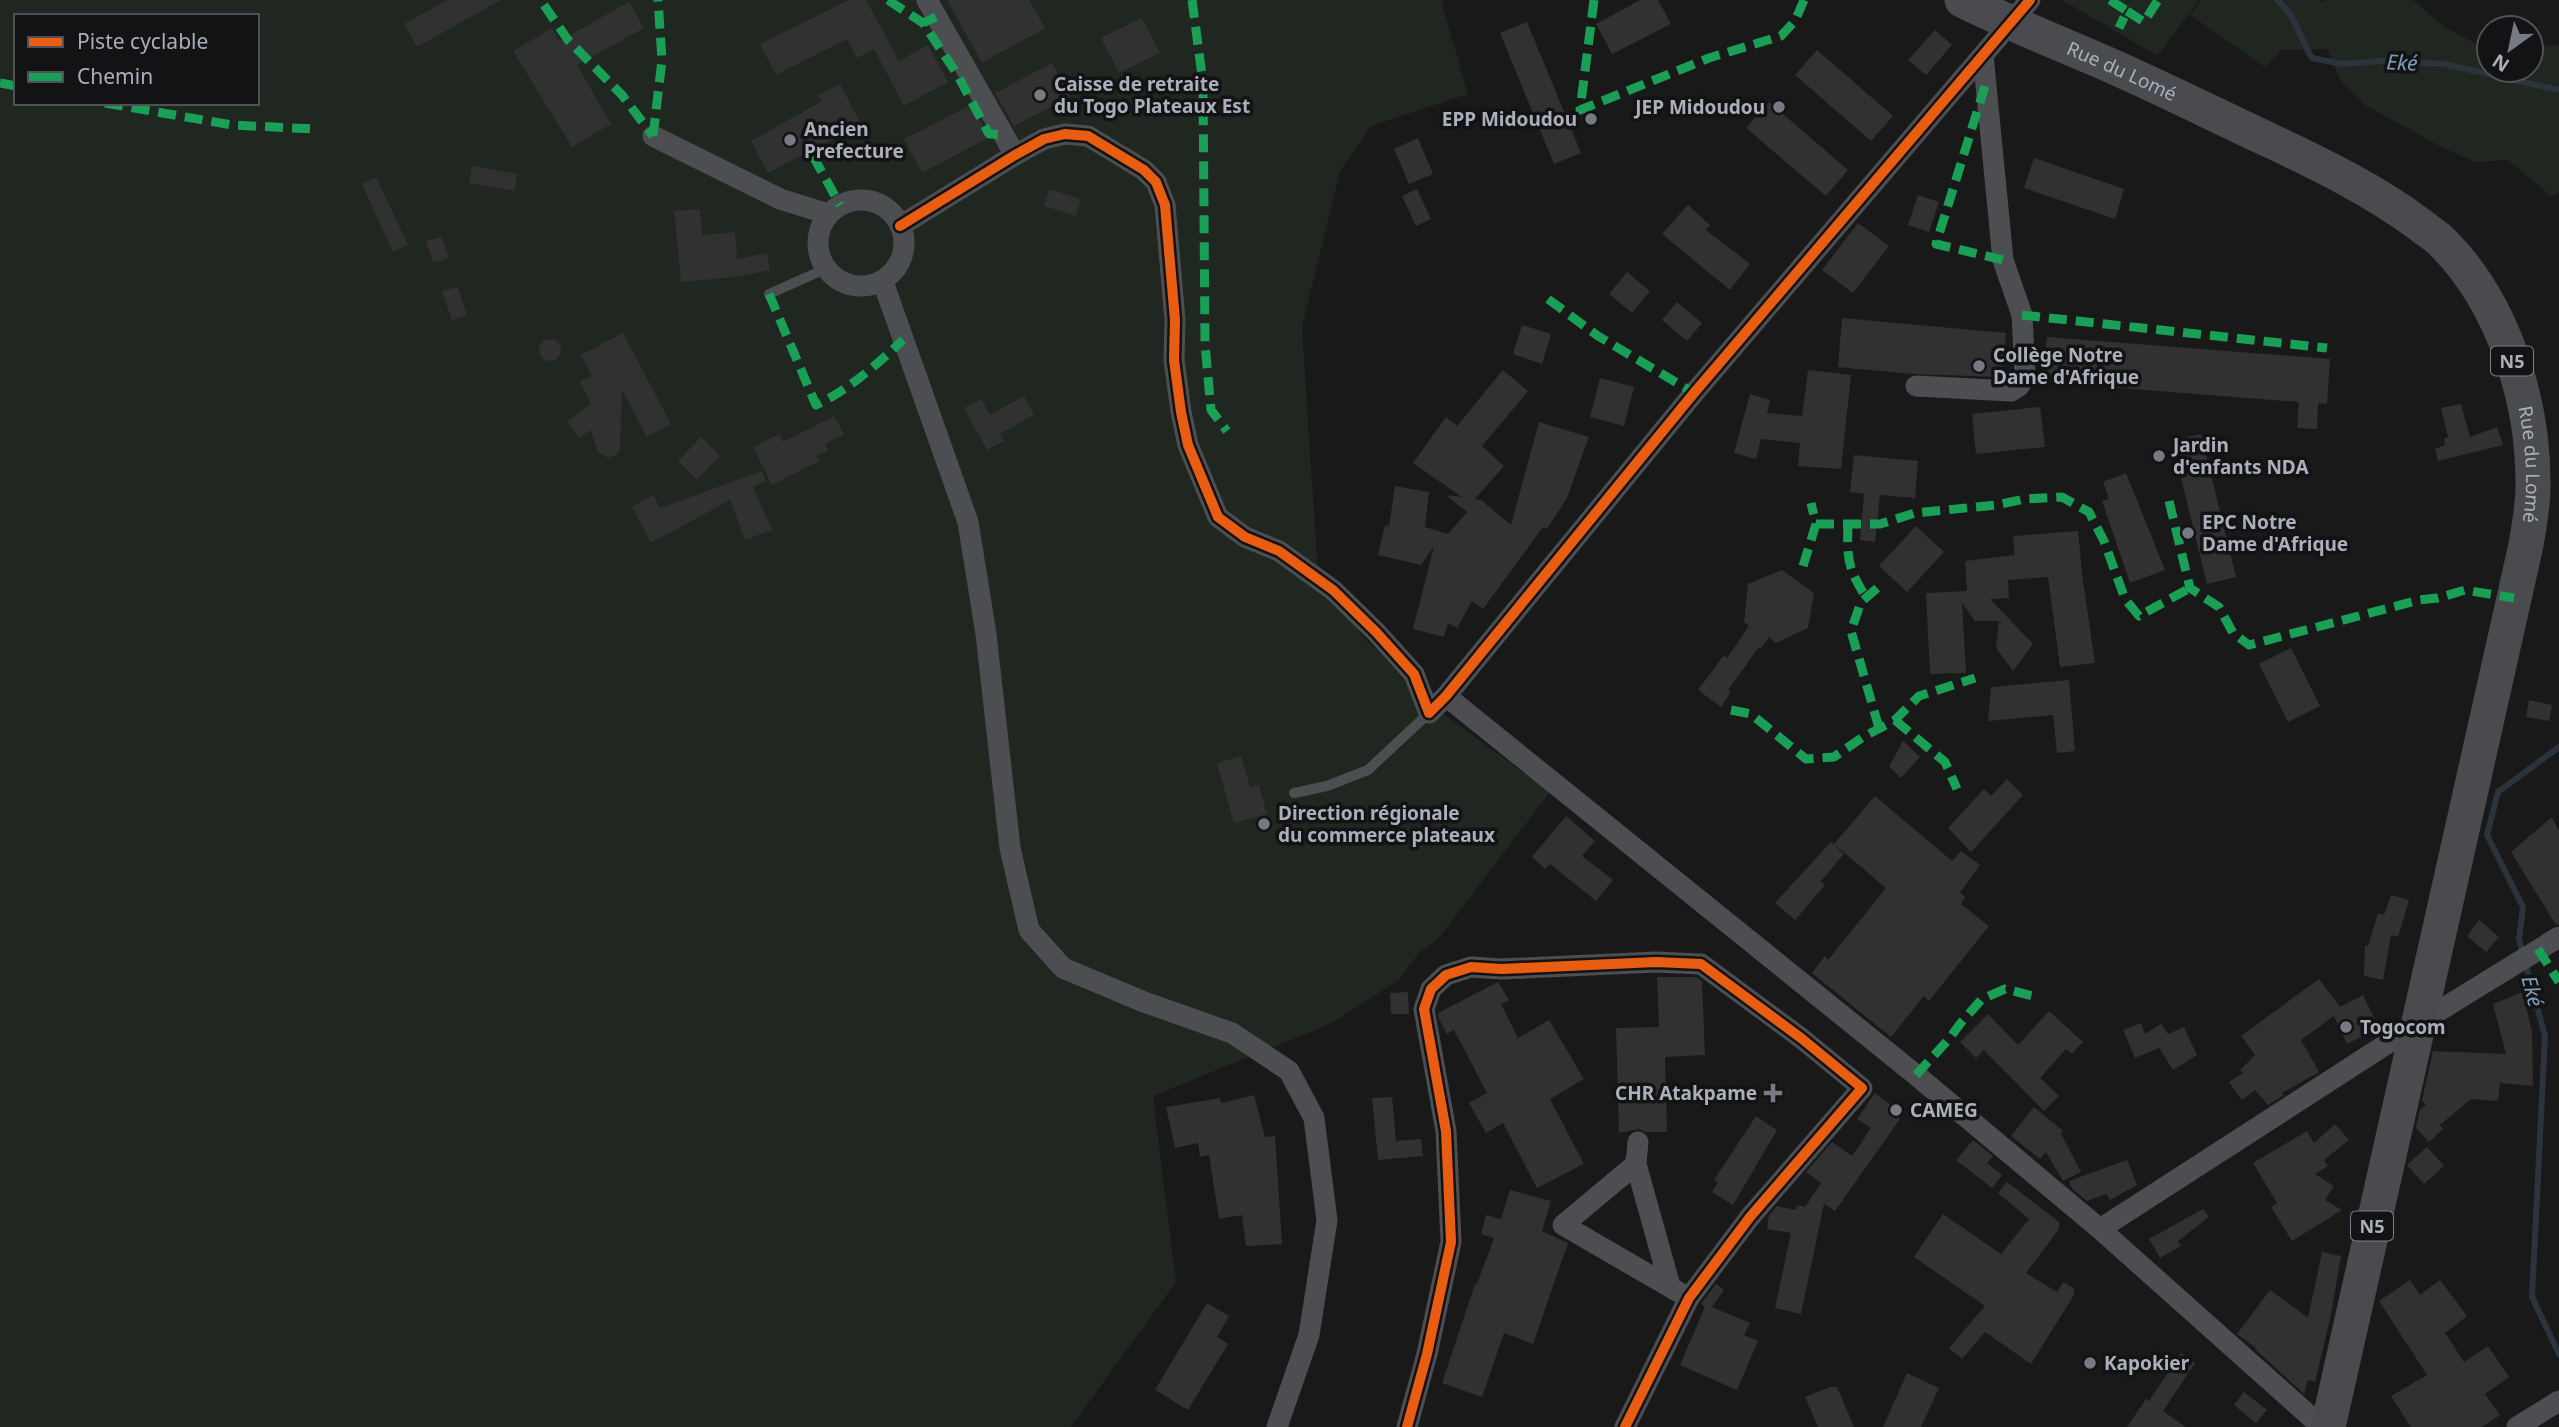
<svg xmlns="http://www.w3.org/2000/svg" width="2559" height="1427" font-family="'Noto Sans',sans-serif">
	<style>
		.green { fill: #1f2720; fill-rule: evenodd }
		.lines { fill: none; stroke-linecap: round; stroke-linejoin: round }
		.stream { stroke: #2b343c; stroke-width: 6 }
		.building { fill: #313131 }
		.service { stroke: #4d4e52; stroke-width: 10 }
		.minor { stroke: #4d4e52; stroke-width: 21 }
		.primary { stroke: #4a4b4e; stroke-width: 35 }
		.quiet { stroke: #1a9f57; stroke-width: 9; stroke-dasharray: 18 9; stroke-linecap: butt }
		.cycleway-casing { stroke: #131315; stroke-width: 15 }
		.cycleway { stroke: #e95d12; stroke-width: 10 }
		.poi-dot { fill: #777a82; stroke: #131315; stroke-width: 2.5 }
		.labels { text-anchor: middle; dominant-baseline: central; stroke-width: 7; stroke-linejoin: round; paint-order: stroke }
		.shield { fill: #131315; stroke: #7d8088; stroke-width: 2 }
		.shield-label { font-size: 18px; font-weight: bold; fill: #aaafba }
		.street-label { font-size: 19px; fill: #aaafba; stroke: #131315 }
		.poi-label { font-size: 19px; font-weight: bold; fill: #aaafba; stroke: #131315; text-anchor: start }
		.water-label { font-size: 21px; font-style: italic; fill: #809db6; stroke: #131315 }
	</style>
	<rect width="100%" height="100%" fill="#191919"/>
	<!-- green -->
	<path class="green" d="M 0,0 L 1441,0 L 1468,94 L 1371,126 L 1340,171 L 1302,327 L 1318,575 L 1364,638 L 1446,716 L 1550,792 L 1438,939 L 1419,953 L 1399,980 L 1330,1024 L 1153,1096 L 1176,1282 L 1071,1427 L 0,1427 ZM 16,16 L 257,16 L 257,103 L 16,103 Z
		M 2062,0 L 2199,0 L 2158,56 Z
		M 2201,0 L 2319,0 L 2322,2 L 2326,0 L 2413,0 L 2445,27 L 2489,51 L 2489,70 L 2531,70 L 2531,46 L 2559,45 L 2559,193 L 2551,196 L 2508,160 L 2476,162 L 2443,148 L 2365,105 L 2341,82 L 2327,49 L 2281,50 L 2265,67 L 2190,15 Z"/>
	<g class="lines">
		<!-- stream -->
		<path class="stream" d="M 2277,0 C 2297,16 2299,38 2312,58 L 2342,64 L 2380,61 L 2444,64 L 2559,90
			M 2559,747 L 2498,792 L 2487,835 L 2523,907 L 2519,939 L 2545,1036 L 2532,1297 L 2559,1354"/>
	</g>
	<!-- building -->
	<path class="building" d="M 448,0 L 501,0 L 417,47 L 404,24 Z
		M 849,0 L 866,0 L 899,61 L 928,45 L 948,82 L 904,106 L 874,49 L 857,58 L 847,39 L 776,75 L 760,44 Z
		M 947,0 L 1029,0 L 1045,28 L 982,63 Z
		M 1640,0 L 1658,0 L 1671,24 L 1612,54 L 1596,24 Z
		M 629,2 L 644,28 L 577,65 L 611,124 L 572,147 L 513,51 L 552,28 L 559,41 Z
		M 1142,18 L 1160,53 L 1119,73 L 1101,38 Z
		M 1527,22 L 1581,153 L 1554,164 L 1500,33 Z
		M 1935,30 L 1952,45 L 1926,75 L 1908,60 Z
		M 1817,50 L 1893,116 L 1871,141 L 1795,75 Z
		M 1052,63 L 1070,97 L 1014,126 L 995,93 Z
		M 840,84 L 861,124 L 768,173 L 751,141 L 822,101 L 818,95 Z
		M 1769,102 L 1848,170 L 1826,196 L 1746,128 Z
		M 971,105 L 990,137 L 922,173 L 904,139 Z
		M 1418,138 L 1433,174 L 1409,184 L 1394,149 Z
		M 2034,158 L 2124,189 L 2115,219 L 2024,188 Z
		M 472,166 L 517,174 L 515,191 L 469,183 Z
		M 376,177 L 408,245 L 393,252 L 362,184 Z
		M 1049,189 L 1081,199 L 1076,216 L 1044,206 Z
		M 1417,189 L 1431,219 L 1416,226 L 1402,196 Z
		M 1918,195 L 1939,202 L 1929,232 L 1908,225 Z
		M 1688,205 L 1710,225 L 1706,230 L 1750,264 L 1730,290 L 1662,234 Z
		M 700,209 L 702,235 L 735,232 L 737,259 L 767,253 L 770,270 L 735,277 L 681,282 L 674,211 Z
		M 1858,223 L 1889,246 L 1853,293 L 1822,270 Z
		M 441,237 L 449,258 L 433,263 L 426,241 Z
		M 1627,272 L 1650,291 L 1632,313 L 1609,294 Z
		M 458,287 L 467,315 L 452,320 L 442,291 Z
		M 1677,302 L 1702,323 L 1687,341 L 1662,320 Z
		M 1842,318 L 2006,333 L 2002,377 L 1912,374 L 1838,367 Z
		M 1522,325 L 1551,334 L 1542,364 L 1513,354 Z
		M 623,333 L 671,424 L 647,437 L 622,390 L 620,449 L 616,455 L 608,458 L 598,452 L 591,430 L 579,438 L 567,421 L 591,404 L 580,382 L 592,376 L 581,355 Z
		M 2047,337 L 2330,359 L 2327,404 L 2318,403 L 2317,429 L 2297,428 L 2299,402 L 2043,382 Z
		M539 350a11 11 0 1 1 22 0a11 11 0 1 1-22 0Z
		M 1503,370 L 1528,391 L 1482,446 L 1504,466 L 1475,499 L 1481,500 L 1511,525 L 1539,422 L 1589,437 L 1567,498 L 1547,529 L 1543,527 L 1483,609 L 1472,601 L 1457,628 L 1448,623 L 1444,637 L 1413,629 L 1434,546 L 1421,565 L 1378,555 L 1385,525 L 1389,526 L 1395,486 L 1429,492 L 1425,527 L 1448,534 L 1467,512 L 1446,495 L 1462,497 L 1413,463 L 1446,417 L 1457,426 Z
		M 1808,370 L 1851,375 L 1841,469 L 1798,466 L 1800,443 L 1761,439 L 1756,459 L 1734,453 L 1750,394 L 1770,400 L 1767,413 L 1802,416 Z
		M 1600,378 L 1634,387 L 1624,426 L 1590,417 Z
		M 1024,396 L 1034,415 L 1000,434 L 1004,441 L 987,450 L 964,408 L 981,399 L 990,415 Z
		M 2461,404 L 2470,437 L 2497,427 L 2503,445 L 2438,461 L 2435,449 L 2445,445 L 2444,439 L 2448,437 L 2441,408 Z
		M 2040,407 L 2045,447 L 1976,454 L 1972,414 Z
		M 834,416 L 844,434 L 825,444 L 828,450 L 816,456 L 819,461 L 772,485 L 753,447 L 779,434 L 783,442 Z
		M 2201,434 L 2236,577 L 2207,584 L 2172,441 Z
		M 701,437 L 720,456 L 697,480 L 678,461 Z
		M 1854,455 L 1918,461 L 1915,498 L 1880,495 L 1875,542 L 1860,540 L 1864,494 L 1850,492 Z
		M 762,471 L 766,480 L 753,487 L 772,530 L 745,540 L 730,500 L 651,543 L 632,507 L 653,495 L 660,508 Z
		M 2126,473 L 2165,570 L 2130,583 L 2102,501 L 2109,499 L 2103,482 Z
		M 1916,526 L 1944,552 L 1907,592 L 1879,566 Z
		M 2078,531 L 2083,581 L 2095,663 L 2060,667 L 2048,577 L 2008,580 L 2009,598 L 1990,599 L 2033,644 L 2013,671 L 1996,648 L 1999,621 L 1975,621 L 1962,603 L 1966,673 L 1930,674 L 1926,593 L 1967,591 L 1965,561 L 2015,555 L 2013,536 Z
		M 1782,570 L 1814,593 L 1808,628 L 1776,643 L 1769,637 L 1761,648 L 1759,647 L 1728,690 L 1731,692 L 1721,707 L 1698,690 L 1724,655 L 1727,658 L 1749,626 L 1744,622 L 1748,584 Z
		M 2291,648 L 2320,706 L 2288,722 L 2259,664 Z
		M 2069,680 L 2075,751 L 2057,753 L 2053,715 L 1988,721 L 1991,687 Z
		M 2529,700 L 2552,705 L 2549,721 L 2526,717 Z
		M 1903,741 L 1920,757 L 1901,778 L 1889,766 Z
		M 1241,756 L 1250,787 L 1259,785 L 1267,814 L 1234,823 L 1217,763 Z
		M 2007,779 L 2023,795 L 1971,852 L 1948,828 L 1984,789 L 1991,796 Z
		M 1875,796 L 1952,861 L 1961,851 L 1980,865 L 1960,893 L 1965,897 L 1961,904 L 1989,926 L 1929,1001 L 1924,996 L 1891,1037 L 1812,973 L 1825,956 L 1828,960 L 1886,888 L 1834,844 Z
		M 1566,816 L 1595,841 L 1582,856 L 1613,880 L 1596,901 L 1550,864 L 1545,869 L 1532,857 Z
		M 2552,817 L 2559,831 L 2559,924 L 2556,925 L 2511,852 Z
		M 1831,842 L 1844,854 L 1821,881 L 1825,885 L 1795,920 L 1775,903 Z
		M 2391,895 L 2409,900 L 2398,937 L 2391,935 L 2383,980 L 2364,976 L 2365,945 L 2368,946 L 2378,913 L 2384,915 Z
		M 2479,920 L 2499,937 L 2486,952 L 2467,936 Z
		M 1657,977 L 1696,977 L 1702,981 L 1705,1055 L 1665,1057 L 1667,1132 L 1646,1132 L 1639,1129 L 1619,1133 L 1616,1028 L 1659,1027 Z
		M 2319,979 L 2340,1007 L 2363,995 L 2379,1028 L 2347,1044 L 2334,1016 L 2301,1040 L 2319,1072 L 2282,1093 L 2284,1095 L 2268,1105 L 2255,1090 L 2242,1100 L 2229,1082 L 2243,1073 L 2240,1070 L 2255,1055 L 2241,1036 Z
		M 1498,982 L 1509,1000 L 1501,1004 L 1518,1038 L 1549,1020 L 1584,1079 L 1550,1099 L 1584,1164 L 1537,1188 L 1503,1123 L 1486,1133 L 1469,1103 L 1487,1093 L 1454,1030 L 1447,1034 L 1439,1019 L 1438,1013 Z
		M 1408,992 L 1409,1014 L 1391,1014 L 1390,993 Z
		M 2523,992 L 2532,1032 L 2533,1086 L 2500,1083 L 2498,1101 L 2471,1099 L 2440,1125 L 2443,1129 L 2429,1142 L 2416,1128 L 2420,1110 L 2426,1105 L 2422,1100 L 2433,1051 L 2506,1054 L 2493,1004 Z
		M 2049,1011 L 2083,1042 L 2072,1054 L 2066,1049 L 2040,1078 L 2059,1096 L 2044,1111 L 1984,1050 L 1976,1058 L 1960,1042 L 1988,1014 L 2018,1045 Z
		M 2141,1023 L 2145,1034 L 2161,1024 L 2168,1034 L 2184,1027 L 2197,1055 L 2173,1070 L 2159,1048 L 2135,1058 L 2123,1030 Z
		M 1875,1093 L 1901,1113 L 1898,1117 L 1900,1119 L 1835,1211 L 1824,1204 L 1801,1314 L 1775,1308 L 1791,1233 L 1767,1229 L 1769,1215 L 1777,1206 L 1796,1210 L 1797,1205 L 1805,1207 L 1821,1183 L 1806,1172 L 1832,1142 L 1852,1156 L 1871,1128 L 1857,1119 Z
		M 1254,1095 L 1265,1137 L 1275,1136 L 1282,1244 L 1246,1246 L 1242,1215 L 1219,1219 L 1209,1155 L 1200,1157 L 1198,1143 L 1175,1148 L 1166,1107 L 1220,1098 L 1221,1103 Z
		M 1392,1097 L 1396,1141 L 1421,1139 L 1423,1156 L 1378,1160 L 1372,1098 Z
		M 2034,1107 L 2063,1131 L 2061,1134 L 2081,1172 L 2063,1181 L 2046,1152 L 2040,1159 L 2011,1136 Z
		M 1756,1116 L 1777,1130 L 1733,1205 L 1712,1192 L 1718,1182 L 1714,1180 Z
		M 2335,1124 L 2349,1140 L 2324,1160 L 2328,1166 L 2315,1174 L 2334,1186 L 2325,1200 L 2342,1210 L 2292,1241 L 2271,1207 L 2277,1203 L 2253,1163 L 2307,1131 L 2314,1143 Z
		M 1973,1140 L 1993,1156 L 1987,1163 L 2002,1175 L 1992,1188 L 1956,1160 Z
		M 2427,1147 L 2444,1166 L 2424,1184 L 2407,1165 Z
		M 2127,1160 L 2137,1185 L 2110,1200 L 2106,1194 L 2087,1201 L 2072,1189 L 2069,1181 Z
		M 2007,1182 L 2059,1222 L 2059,1229 L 2026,1273 L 2057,1292 L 2063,1282 L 2074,1288 L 2074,1295 L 2031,1364 L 1985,1332 L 1962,1359 L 1949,1348 L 1985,1306 L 1914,1257 L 1943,1214 L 2001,1254 L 2029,1219 L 1998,1193 Z
		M 1510,1190 L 1551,1201 L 1542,1231 L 1568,1243 L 1533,1344 L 1504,1333 L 1482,1397 L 1442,1383 L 1475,1284 L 1477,1284 L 1494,1238 L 1481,1234 L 1486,1215 L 1501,1219 Z
		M 2203,1209 L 2209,1217 L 2178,1241 L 2181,1246 L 2160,1258 L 2149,1239 Z
		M 2322,1252 L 2341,1256 L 2331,1315 L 2315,1382 L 2308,1380 L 2304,1394 L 2255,1349 L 2256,1348 L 2237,1334 L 2270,1290 L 2308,1318 Z
		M 2410,1280 L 2420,1295 L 2440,1280 L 2467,1316 L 2445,1333 L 2464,1362 L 2488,1346 L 2509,1377 L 2485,1394 L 2500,1415 L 2482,1427 L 2411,1427 L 2391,1396 L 2427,1375 L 2379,1301 Z
		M 1716,1284 L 1724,1290 L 1712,1307 L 1750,1323 L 1744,1335 L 1758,1341 L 1737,1390 L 1680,1365 L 1705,1307 L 1701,1304 Z
		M 1207,1303 L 1229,1316 L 1217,1337 L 1228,1344 L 1188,1410 L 1155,1390 Z
		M 2181,1353 L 2195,1363 L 2163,1411 L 2186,1427 L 2127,1427 L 2146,1399 L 2149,1401 Z
		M 1907,1373 L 1939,1388 L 1921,1427 L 1883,1427 Z
		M 1830,1387 L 1837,1387 L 1854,1427 L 1818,1427 L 1805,1397 Z
		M 2244,1392 L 2267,1410 L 2256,1423 L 2234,1405 Z"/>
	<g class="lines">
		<!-- service -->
		<path class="service" d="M 769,294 L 825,269
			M 1294,793 L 1327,786 L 1368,770 L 1429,713"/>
		<!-- minor -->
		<path class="minor" d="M 927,0 L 1015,155
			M 653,136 L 780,199 L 828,214
			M818 243a43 43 0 1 1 86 0a43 43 0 1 1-86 0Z
			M 900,226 L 1015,155 L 1044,139 L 1065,134 L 1088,136 L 1144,170 L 1156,182 L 1165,205 L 1175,320 L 1174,360 L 1181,412 L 1188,445 L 1218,517 L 1245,537 L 1279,551 L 1333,590 L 1376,632 L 1414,674 L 1429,713 L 1446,696 L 1694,393 L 2030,0
			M 883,282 L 968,522 L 986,634 L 1010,848 L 1029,930 L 1063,968 L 1144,1002 L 1232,1033 L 1289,1071 L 1314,1118 L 1327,1220 L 1309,1335 L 1277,1427
			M 1916,386 L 2011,391 L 2019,386 L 2025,376 L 2022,315 L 2003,260 L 1983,55
			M 1446,696 L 1916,1075 L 2100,1229 L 2322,1427
			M 1638,1142 L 1636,1164 L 1563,1225 L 1689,1298
			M 1636,1164 L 1670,1286
			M 2100,1229 L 2416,1025 L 2559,937
			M 1407,1427 L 1427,1354 L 1451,1242 L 1446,1131 L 1424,1009 L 1431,989 L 1446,975 L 1471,967 L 1501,969 L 1656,962 L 1701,964 L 1801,1038 L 1862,1088 L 1750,1217 L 1689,1298 L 1625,1427
			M 2517,1427 L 2559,1401"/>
		<!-- primary -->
		<path class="primary" id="s1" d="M 1962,0 C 2006,22 2052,40 2098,60 C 2156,85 2213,114 2271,141 C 2322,165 2373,190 2419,224 C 2427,231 2437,236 2444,244 C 2504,305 2534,402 2533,487 C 2533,506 2529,526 2526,545 L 2328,1427"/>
		<!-- quiet -->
		<path class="quiet" d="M 888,0 L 923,23 L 957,74 L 989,134 L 1004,135
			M 1192,0 L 1203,83 L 1205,344 L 1211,410 L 1227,431
			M 1594,0 L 1580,110 L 1709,58 L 1781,36 L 1795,21 L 1804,0
			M 2110,0 L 2127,11 L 2119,28
			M 544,5 L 568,40 L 622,95 L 653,136
			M 2127,11 L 2144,22 L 2158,0
			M 923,23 L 936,17
			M 0,83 L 16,86
			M 1985,86 L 1936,244 L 2003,260
			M 105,103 L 232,125 L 314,129
			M 653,136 L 662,60 L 658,0
			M 813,156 L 840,205
			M 769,294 L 816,405 C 850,389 876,365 903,340
			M 1548,299 L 1598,336 L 1694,393
			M 2022,315 L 2327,348
			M 2169,501 L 2190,588 L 2219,607 L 2233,633 L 2249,645 L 2419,600 L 2438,598 L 2465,590 L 2514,598
			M 1816,524 L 1880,524 L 1915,513 L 1996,505 L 2025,499 L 2062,497 L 2089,512 L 2104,541 L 2125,599 L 2139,616 L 2190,588
			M 1848,524 C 1847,557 1847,568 1866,597
			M 1803,566 L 1816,524 L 1811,503
			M 1731,710 L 1751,714 L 1806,759 L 1834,757 L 1863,737 L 1895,720 L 1919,696 L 1975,678
			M 1895,720 L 1945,762 L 1957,789
			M 1879,728 L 1851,631 L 1861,602 L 1882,584
			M 2538,949 L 2559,982
			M 1916,1075 L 1949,1039 L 1960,1024 L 1982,999 L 2005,989 L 2033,996"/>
		<defs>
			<path id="cycleway" d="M 900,226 L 1015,155 L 1044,139 L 1065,134 L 1088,136 L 1144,170 L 1156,182 L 1165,205 L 1175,320 L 1174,360 L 1181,412 L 1188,445 L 1218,517 L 1245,537 L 1279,551 L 1333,590 L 1376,632 L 1414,674 L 1429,713 L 1446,696 L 1694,393 L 2030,0
				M 1407,1427 L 1427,1354 L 1451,1242 L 1446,1131 L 1424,1009 L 1431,989 L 1446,975 L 1471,967 L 1501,969 L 1656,962 L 1701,964 L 1801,1038 L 1862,1088 L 1750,1217 L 1689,1298 L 1625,1427"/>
		</defs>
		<!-- cycleway casing -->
		<use href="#cycleway" class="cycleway-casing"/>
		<!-- cycleway -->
		<use href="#cycleway" class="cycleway"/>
	</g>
	<!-- markers -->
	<g class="poi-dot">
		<circle cx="1040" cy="95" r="7"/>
		<circle cx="1779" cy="107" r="7"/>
		<circle cx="1591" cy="119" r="7"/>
		<circle cx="790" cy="140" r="7"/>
		<circle cx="1979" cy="366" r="7"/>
		<circle cx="2159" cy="456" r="7"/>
		<circle cx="2188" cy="533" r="7"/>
		<circle cx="1264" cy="824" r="7"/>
		<circle cx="2346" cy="1027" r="7"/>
		<path d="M1769.5 1082.5h7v7h7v7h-7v7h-7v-7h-7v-7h7z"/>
		<circle cx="1896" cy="1110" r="7"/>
		<circle cx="2090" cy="1363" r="7"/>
	</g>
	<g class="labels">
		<!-- shield labels -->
		<g class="shield">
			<rect x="2491" y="346.5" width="42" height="29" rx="5"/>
			<rect x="2351" y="1211.5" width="42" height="29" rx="5"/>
		</g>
		<g class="shield-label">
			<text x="2512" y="361">N5</text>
			<text x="2372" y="1226">N5</text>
		</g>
		<!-- street labels -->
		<g class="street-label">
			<text stroke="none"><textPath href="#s1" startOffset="175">Rue du Lomé</textPath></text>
			<text stroke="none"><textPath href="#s1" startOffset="784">Rue du Lomé</textPath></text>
		</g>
		<!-- poi labels -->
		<g class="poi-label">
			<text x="1054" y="84">Caisse de retraite<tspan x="1054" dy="22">du Togo Plateaux Est</tspan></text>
			<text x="1765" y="107" text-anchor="end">JEP Midoudou</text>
			<text x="1577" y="119" text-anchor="end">EPP Midoudou</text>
			<text x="804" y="129">Ancien<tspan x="804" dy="22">Prefecture</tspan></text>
			<text x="1993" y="355">Collège Notre<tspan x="1993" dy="22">Dame d'Afrique</tspan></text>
			<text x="2173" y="445">Jardin<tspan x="2173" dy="22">d'enfants NDA</tspan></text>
			<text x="2202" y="522">EPC Notre<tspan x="2202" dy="22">Dame d'Afrique</tspan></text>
			<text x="1278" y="813">Direction régionale<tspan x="1278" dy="22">du commerce plateaux</tspan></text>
			<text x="2360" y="1027">Togocom</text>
			<text x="1757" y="1093" text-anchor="end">CHR Atakpame</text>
			<text x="1910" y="1110">CAMEG</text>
			<text x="2104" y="1363">Kapokier</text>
		</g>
		<!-- water labels -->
		<g class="water-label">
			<text transform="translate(2402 62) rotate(3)">Eké</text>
			<text transform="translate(2533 991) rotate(75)">Eké</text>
		</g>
	</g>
	<!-- legend -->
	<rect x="14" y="14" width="245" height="91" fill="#131315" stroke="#4f5157" stroke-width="2"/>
	<rect x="28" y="37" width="35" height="10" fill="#e95d12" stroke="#4f5157" stroke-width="2"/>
	<text x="77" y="49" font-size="21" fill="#aaafba">Piste cyclable</text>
	<rect x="28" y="72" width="35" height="10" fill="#1a9f57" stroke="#4f5157" stroke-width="2"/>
	<text x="77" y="84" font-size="21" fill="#aaafba">Chemin</text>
	<!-- north arrow -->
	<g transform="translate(2510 49) rotate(213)"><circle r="33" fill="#131315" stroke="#4f5157" stroke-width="2"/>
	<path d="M0-5L12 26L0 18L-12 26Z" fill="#777a82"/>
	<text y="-10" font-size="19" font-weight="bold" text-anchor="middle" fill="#aaafba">N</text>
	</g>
</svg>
